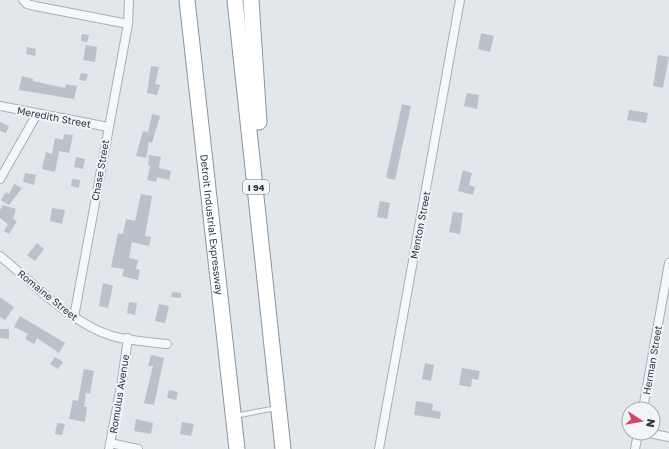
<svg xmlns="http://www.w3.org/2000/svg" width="669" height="449" font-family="'Golos Text',sans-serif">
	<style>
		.building { fill: #b9c1ca }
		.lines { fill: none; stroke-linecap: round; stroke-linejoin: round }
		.service-casing { stroke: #a7aeb6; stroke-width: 6 }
		.minor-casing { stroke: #a7aeb6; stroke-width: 10 }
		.motorway-casing { stroke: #8896a3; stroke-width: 17 }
		.service { stroke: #f5f7f9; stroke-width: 4 }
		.minor { stroke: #f5f7f9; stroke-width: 8 }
		.motorway { stroke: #fff; stroke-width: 15 }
		.labels { text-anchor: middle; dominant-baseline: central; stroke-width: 4; stroke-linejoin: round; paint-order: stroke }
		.shield { fill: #f2f5f8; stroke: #656f7b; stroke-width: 1 }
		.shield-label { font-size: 9px; font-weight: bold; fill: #293645 }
		.street-label { font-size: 10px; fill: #293645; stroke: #f2f5f8 }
	</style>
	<rect width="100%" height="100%" fill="#e2e7eb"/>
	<!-- building -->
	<path class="building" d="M 481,33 L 494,36 L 490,52 L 478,49 Z
		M 82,34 L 89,35 L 87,42 L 81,41 Z
		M 86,45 L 97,47 L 95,62 L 83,60 Z
		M 27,47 L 36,49 L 35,56 L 26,54 Z
		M 658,55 L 669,57 L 663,88 L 653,86 Z
		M 151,66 L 159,67 L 155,84 L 160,85 L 157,95 L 147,93 Z
		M 81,73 L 88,74 L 86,81 L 79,80 Z
		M 22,76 L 33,79 L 33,81 L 65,88 L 66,84 L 77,86 L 74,99 L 19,90 Z
		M 467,93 L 479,95 L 477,109 L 464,106 Z
		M 402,104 L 411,106 L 395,180 L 386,178 Z
		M 629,110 L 648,113 L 646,123 L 627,120 Z
		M 152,114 L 160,116 L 152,143 L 149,142 L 146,158 L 136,156 L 143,131 L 148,132 Z
		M 0,122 L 9,126 L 6,133 L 0,131 Z
		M 64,134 L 73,135 L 69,153 L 59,151 L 55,172 L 42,169 L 46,152 L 52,154 L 55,138 L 63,140 Z
		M 149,155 L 161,157 L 159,168 L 171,171 L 169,180 L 157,177 L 156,182 L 147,180 L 150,166 L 148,165 Z
		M 76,157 L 85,159 L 83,169 L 74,167 Z
		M 463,170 L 472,173 L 469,185 L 475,187 L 473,195 L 458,191 Z
		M 25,173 L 36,175 L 34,185 L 23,182 Z
		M 72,179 L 80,180 L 79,188 L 71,186 Z
		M 14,184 L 22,188 L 9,205 L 1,200 L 6,192 L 9,194 Z
		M 141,194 L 152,196 L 145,236 L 151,237 L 149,246 L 132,242 L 129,258 L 138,260 L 136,269 L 140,270 L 138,280 L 122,276 L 124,269 L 111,267 L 118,233 L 123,234 L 126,219 L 135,221 Z
		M 380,201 L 390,203 L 387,219 L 377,217 Z
		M 3,205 L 16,209 L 13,219 L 17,221 L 9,234 L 4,231 L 8,224 L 0,218 L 0,210 Z
		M 52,208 L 65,210 L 62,224 L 50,221 Z
		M 453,212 L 463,213 L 460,234 L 449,232 Z
		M 37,243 L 44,249 L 35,261 L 27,255 Z
		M 103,283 L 113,286 L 108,308 L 99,306 Z
		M 172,292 L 181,293 L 181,298 L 171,297 Z
		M 0,297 L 14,307 L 5,320 L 0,317 Z
		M 129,302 L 137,303 L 135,315 L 127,313 Z
		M 159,304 L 169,306 L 165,323 L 155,321 Z
		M 20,316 L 65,343 L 59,353 L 37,338 L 34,344 L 25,339 L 28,334 L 14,327 Z
		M 0,329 L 9,329 L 9,339 L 0,338 Z
		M 151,355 L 164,358 L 154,405 L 144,403 L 153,366 L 148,366 Z
		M 55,357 L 63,362 L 58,369 L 50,364 Z
		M 425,363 L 434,365 L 431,381 L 422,379 Z
		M 462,368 L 480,371 L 478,380 L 472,379 L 471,387 L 459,385 Z
		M 84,369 L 94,371 L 90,394 L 86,393 L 84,407 L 87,407 L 85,422 L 69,419 L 73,400 L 78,401 Z
		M 169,390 L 178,392 L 176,400 L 167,398 Z
		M 416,401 L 433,404 L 432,410 L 441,412 L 440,419 L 414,415 Z
		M 136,419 L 153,423 L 151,434 L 134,431 Z
		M 182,422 L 194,424 L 191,436 L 180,434 Z
		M 57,423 L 65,424 L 62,435 L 55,434 Z"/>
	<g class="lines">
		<defs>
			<path id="service" d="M 235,416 L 276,408"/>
			<path id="minor" d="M 23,0 L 27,4 L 35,6 L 128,24
				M 0,106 L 108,127
				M 0,179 L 37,114
				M 0,256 C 33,283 72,324 112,336 C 130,341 150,342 167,344
				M 74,317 L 128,24 L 129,0
				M 643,409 L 669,263
				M 649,433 L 669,437
				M 110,443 L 138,449
				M 109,449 L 122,381 L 128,338
				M 379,449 L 460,0
				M 635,449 L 638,433"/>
			<g id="motorway">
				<path id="s1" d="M 187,0 L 237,449"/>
				<path d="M 235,0 L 283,449"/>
				<path d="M 251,0 L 259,122"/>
			</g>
		</defs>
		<!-- service casing -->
		<use href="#service" class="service-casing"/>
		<!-- minor casing -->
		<use href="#minor" class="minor-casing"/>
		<!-- motorway casing -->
		<use href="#motorway" class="motorway-casing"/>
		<!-- service -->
		<use href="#service" class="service"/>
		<!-- minor -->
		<use href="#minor" class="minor"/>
		<!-- motorway -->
		<use href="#motorway" class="motorway"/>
	</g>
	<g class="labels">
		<!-- shield labels -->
		<rect class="shield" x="243" y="180" width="26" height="14" rx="3"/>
		<g class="shield-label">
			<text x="256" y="187">I 94</text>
		</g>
		<!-- street labels -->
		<g class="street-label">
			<text transform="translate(54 117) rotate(11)">Meredith Street</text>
			<text transform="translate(100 170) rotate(-80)">Chase Street</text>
			<text stroke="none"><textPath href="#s1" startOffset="226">Detroit Industrial Expressway</textPath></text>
			<text transform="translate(420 225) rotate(-79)">Menton Street</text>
			<text transform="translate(48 295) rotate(39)">Romaine Street</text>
			<text transform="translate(652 360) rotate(-80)">Herman Street</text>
			<text transform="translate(119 394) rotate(-81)">Romulus Avenue</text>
		</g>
	</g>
	<!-- north arrow -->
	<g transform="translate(641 421) rotate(102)"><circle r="19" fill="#f2f5f8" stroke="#a2a9b0"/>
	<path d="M0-3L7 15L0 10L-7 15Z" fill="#d7416a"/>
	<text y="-6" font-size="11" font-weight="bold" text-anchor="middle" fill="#293645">N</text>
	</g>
</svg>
